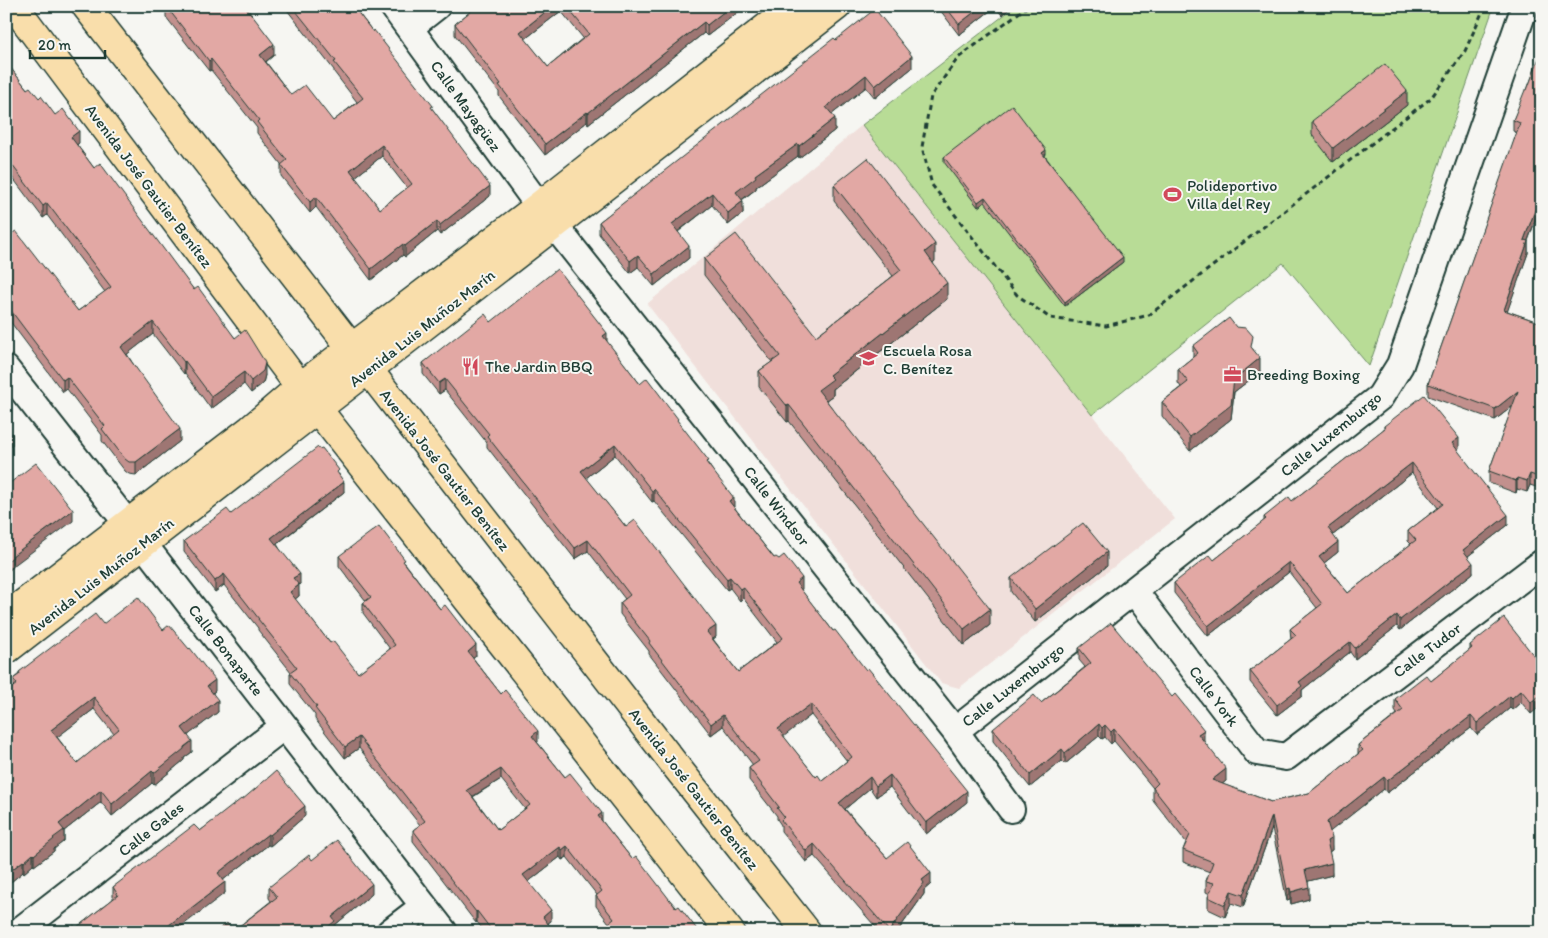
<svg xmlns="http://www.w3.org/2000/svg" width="1548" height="938" font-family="Itim,sans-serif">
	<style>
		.built { fill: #f0dfdb }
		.green { fill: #b8dc96; stroke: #6c8c65 }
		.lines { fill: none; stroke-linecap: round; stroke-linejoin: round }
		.minor-casing { stroke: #1f3d34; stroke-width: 30 }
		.major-casing { stroke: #1f3d34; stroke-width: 31 }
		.path { stroke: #1f3d34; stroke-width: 3; stroke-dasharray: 5 4; stroke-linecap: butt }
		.minor { stroke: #f6f6f2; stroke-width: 26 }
		.major { stroke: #f9deab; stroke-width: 28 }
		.wall { fill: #c2908d; stroke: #1f3d34; fill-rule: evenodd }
		.shaded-wall { fill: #9e7673; stroke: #1f3d34 }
		.building { fill: #e2a8a4; stroke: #1f3d34; fill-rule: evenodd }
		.labels { text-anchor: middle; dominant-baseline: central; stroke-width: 4; stroke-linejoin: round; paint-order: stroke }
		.street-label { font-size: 16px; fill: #1f3d34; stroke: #f6f6f2 }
		.poi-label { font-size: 16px; fill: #1f3d34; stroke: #f6f6f2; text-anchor: start }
	</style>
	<rect width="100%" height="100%" fill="#f6f6f2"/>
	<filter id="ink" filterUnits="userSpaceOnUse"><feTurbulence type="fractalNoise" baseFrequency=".02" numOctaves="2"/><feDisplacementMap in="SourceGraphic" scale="10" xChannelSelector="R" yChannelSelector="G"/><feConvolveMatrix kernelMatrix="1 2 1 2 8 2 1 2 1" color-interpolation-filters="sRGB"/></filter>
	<g filter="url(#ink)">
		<!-- built -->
		<path class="built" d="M 862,125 L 1175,519 L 959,688 L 941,683 L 647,304 Z"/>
		<!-- green -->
		<path class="green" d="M 1016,6 L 1494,6 L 1369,366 L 1283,263 L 1092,415 L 862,125 Z"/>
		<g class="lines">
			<defs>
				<path id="minor" d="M 393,6 L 539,206 L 955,731 L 1011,809
					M 409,28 L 437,6
					M 6,369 L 127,523 L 444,932
					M 1134,591 L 1257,752 L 1286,757 L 1542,563
					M 955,731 L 1380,397 L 1400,365 L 1525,6
					M 18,932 L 284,726
					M 390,932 L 424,906"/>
				<path id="major" d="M 14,6 L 300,387 L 730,932
					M 86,6 L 675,765 L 807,932
					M 6,617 L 251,429 L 300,387 L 539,206 L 794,6
					M 6,650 L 837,6"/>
			</defs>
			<!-- minor casing -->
			<use href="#minor" class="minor-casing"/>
			<!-- major casing -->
			<use href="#major" class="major-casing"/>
			<!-- path -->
			<path class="path" d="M 1028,6 L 958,58 L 931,96 L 922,147 L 932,185 L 1017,295 L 1050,318 L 1106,326 L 1149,315 L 1431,98 L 1465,51 L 1485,6"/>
			<!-- minor -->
			<use href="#minor" class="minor"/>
			<!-- major -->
			<use href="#major" class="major"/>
		</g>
		<!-- wall -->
		<path class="wall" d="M 161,6 L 245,6 L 274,55 L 266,62 L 291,95 L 333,121 L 357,102 L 334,72 L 334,70 L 284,6 L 353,6 L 433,110 L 490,196 L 440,235 L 437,231 L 405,257 L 403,255 L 371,280 L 316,207 L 310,213 L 281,176 L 281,164 L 257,133 L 257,128 L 211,70 L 209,71 L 190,47 L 190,48 L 166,17 L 166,13 ZM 382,156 L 407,188 L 380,209 L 355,177 Z
			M 477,6 L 742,6 L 742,9 L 707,36 L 704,33 L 588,124 L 587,122 L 545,155 L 499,96 L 499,92 L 455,35 L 455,24 ZM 561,11 L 583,38 L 548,67 L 525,39 Z
			M 937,6 L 1013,6 L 1002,15 L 995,7 L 959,35 Z
			M 836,40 L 912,68 L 875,98 L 866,87 L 832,114 L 835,130 L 799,158 L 798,156 L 756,187 L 756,189 L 742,200 L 743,213 L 728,225 L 712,205 L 678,232 L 689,258 L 654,286 L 638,267 L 630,273 L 599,234 L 599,222 Z
			M 1542,50 L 1542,218 L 1537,216 L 1528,241 L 1528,253 L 1507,311 L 1541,323 L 1542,321 L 1542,489 L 1530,485 L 1527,492 L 1517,489 L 1516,493 L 1489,483 L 1489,471 L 1513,406 L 1495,420 L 1428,396 L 1428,384 L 1517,133 L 1513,131 L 1513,120 L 1527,90 Z
			M 6,62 L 27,89 L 39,98 L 55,115 L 79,143 L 77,145 L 94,168 L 194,290 L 235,338 L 265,375 L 263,383 L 251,393 L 244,384 L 211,409 L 185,373 L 184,374 L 153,334 L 127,354 L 180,441 L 136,475 L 129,474 L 125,471 L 102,441 L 102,435 L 67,389 L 63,392 L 6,316 L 6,227 L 78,311 L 105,292 L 47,215 L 43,218 L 6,169 Z
			M 1407,105 L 1333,162 L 1312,135 L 1312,121 Z
			M 1046,154 L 1045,156 L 1123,262 L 1065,306 L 985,202 L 978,207 L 944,162 L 944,157 Z
			M 834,185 L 935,261 L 933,263 L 947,299 L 833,389 L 833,395 L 826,400 L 990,625 L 964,645 L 789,421 L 787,422 L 759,387 L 759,371 L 772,362 L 704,275 L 704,259 L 816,336 L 893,276 L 834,201 Z
			M 491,322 L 607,342 L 640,384 L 678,422 L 709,465 L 734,507 L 774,558 L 802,589 L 801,590 L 833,631 L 967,802 L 926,834 L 890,787 L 876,797 L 870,788 L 845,809 L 887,858 L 931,884 L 924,890 L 924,894 L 897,932 L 880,932 L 814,856 L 806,862 L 781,831 L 781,825 L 777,819 L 777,816 L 749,780 L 749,768 L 753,765 L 723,726 L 711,735 L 649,654 L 649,651 L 620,614 L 620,603 L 625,599 L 588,551 L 575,559 L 487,447 L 487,443 L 445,390 L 439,394 L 423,374 L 423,363 ZM 615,455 L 652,502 L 654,501 L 727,590 L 730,588 L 740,601 L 743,598 L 777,642 L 738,672 L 713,639 L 716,637 L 626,527 L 586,478 ZM 811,715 L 847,761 L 822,781 L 816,777 L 783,736 Z
			M 1193,346 L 1253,349 L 1260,372 L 1234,392 L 1231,419 L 1190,451 L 1162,416 L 1162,402 L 1181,387 L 1178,383 L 1178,369 L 1193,357 Z
			M 1384,426 L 1459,449 L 1457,450 L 1508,525 L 1468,556 L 1473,573 L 1400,630 L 1397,626 L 1355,659 L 1350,652 L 1302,690 L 1302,696 L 1277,715 L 1250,682 L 1250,671 L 1291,639 L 1290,629 L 1317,608 L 1289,572 L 1208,636 L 1174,593 L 1174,583 L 1214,560 L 1264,521 L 1264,517 L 1292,501 L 1384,429 ZM 1412,473 L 1438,508 L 1408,531 L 1408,541 L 1411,544 L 1348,593 L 1324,563 L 1338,552 L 1333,535 Z
			M 339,474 L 344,492 L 277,544 L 300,584 L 298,585 L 299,596 L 295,599 L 330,643 L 358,673 L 390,649 L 363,613 L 363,603 L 366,601 L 339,566 L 339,556 L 405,563 L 476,656 L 473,658 L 538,742 L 537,742 L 565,777 L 602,821 L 632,859 L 699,932 L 609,932 L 609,923 L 596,906 L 596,896 L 597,895 L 567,857 L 562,860 L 560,857 L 528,882 L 551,921 L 548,923 L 554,932 L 485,932 L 477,922 L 476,923 L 413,841 L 413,830 L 420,825 L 359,748 L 345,758 L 315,719 L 315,715 L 290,684 L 290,673 L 291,672 L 258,630 L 258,628 L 224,585 L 215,592 L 184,552 L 184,541 L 231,514 ZM 501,779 L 525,809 L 498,830 L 473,797 Z
			M 1107,566 L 1035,622 L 1011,592 L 1011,578 Z
			M 103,624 L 163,630 L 215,691 L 213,693 L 218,712 L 188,735 L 192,752 L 184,758 L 184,760 L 154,785 L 152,783 L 112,816 L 101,802 L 64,831 L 64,841 L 54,849 L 54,851 L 34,866 L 33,865 L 24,873 L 23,872 L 6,886 L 6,692 L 13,686 L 13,679 L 19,674 L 19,672 ZM 94,709 L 114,734 L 77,763 L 57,737 Z
			M 1470,645 L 1542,666 L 1531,714 L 1521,702 L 1512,710 L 1510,708 L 1477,735 L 1471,728 L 1387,793 L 1384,789 L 1330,831 L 1332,850 L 1329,852 L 1332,875 L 1308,881 L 1309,899 L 1291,904 L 1290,900 L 1287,901 L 1272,828 L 1243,907 L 1231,903 L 1225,917 L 1208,909 L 1208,897 L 1210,894 L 1206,892 L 1206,881 L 1210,872 L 1183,862 L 1183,850 L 1186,842 L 1153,800 L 1153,788 L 1114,741 L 1111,744 L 1105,737 L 1102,739 L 1099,736 L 1065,764 L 1062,761 L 1030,787 L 993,741 L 993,729 L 1041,703 L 1085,667 L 1079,660 L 1079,648 L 1204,741 L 1226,781 L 1222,784 L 1271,802 L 1309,793 L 1358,754 L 1358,745 L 1397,714 L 1395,711 L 1395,699 L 1431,681 L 1470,650 Z
			M 242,800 L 305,816 L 270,846 L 268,845 L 223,880 L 225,893 L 76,928 L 113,899 L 113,887 L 200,831 Z
			M 312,860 L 372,894 L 335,925 L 335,932 L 233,931 L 271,901 L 269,898 L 269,887 Z"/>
		<!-- shaded-wall -->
		<path class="shaded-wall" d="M 553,6 L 561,6 L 561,11 L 520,43 L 520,32 Z
			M 731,6 L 742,6 L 742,9 L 707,36 L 707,25 Z
			M 982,6 L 995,7 L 959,35 L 959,24 Z
			M 1002,6 L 1013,6 L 1002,15 Z
			M 704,22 L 704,33 L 588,124 L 588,113 Z
			M 274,44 L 274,55 L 260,66 L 260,55 Z
			M 912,56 L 912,68 L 875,98 L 875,86 Z
			M 211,59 L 211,70 L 209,71 L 209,61 Z
			M 866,75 L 866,87 L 826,119 L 826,107 Z
			M 1407,91 L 1407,105 L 1333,162 L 1333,148 Z
			M 587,112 L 587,122 L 545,155 L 545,144 Z
			M 835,118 L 835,130 L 799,158 L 799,146 Z
			M 79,131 L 79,143 L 71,149 L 71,137 Z
			M 798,144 L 798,156 L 756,187 L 756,189 L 736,204 L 736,192 L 755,175 Z
			M 382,145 L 382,156 L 350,181 L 350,170 Z
			M 1046,150 L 1046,154 L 1042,157 L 1042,153 Z
			M 490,186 L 490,196 L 440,235 L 440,225 Z
			M 712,193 L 712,205 L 672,236 L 672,224 Z
			M 316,197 L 316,207 L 310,213 L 310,202 Z
			M 985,197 L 985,202 L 978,207 L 978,202 Z
			M 743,201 L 743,213 L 728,225 L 728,213 Z
			M 47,203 L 47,215 L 43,218 L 43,206 Z
			M 1537,205 L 1537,216 L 1524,251 L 1524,240 Z
			M 437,221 L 437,231 L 405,257 L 405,246 Z
			M 1528,241 L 1528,253 L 1504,321 L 1504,310 Z
			M 403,244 L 403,255 L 371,280 L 371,269 Z
			M 935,244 L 935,261 L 925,269 L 925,252 Z
			M 689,246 L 689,258 L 654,286 L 654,274 Z
			M 638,255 L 638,267 L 630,273 L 630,261 Z
			M 1123,257 L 1123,262 L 1065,306 L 1065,302 Z
			M 947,283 L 947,299 L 833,389 L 833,395 L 818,406 L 818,390 L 829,375 Z
			M 153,322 L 153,334 L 121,359 L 121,347 Z
			M 607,333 L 607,344 L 603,336 Z
			M 1260,358 L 1260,372 L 1234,392 L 1231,419 L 1190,451 L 1190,437 L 1234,379 Z
			M 185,361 L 185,373 L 184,374 L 184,362 Z
			M 265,363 L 265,375 L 263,383 L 251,393 L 251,381 Z
			M 244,372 L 244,384 L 211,409 L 211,396 Z
			M 67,377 L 67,389 L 63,392 L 63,380 Z
			M 445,379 L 445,390 L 439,394 L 439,383 Z
			M 1518,391 L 1518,402 L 1495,420 L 1495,409 Z
			M 789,405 L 789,421 L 787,422 L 787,406 Z
			M 180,429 L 180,441 L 136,475 L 136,462 Z
			M 12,434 L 12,445 L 6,449 L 6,438 Z
			M 1459,438 L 1459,449 L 1452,454 L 1452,443 Z
			M 615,444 L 615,455 L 581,482 L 581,471 Z
			M 1412,463 L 1412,473 L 1328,539 L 1328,528 Z
			M 1530,474 L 1530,485 L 1527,492 L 1527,481 Z
			M 1517,478 L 1517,489 L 1516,493 L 1516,481 Z
			M 344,482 L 344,492 L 271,548 L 271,538 Z
			M 654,489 L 654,501 L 652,502 L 652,491 Z
			M 734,498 L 734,509 L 729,501 Z
			M 73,510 L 73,521 L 13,566 L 13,567 L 6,573 L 6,562 L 12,556 Z
			M 1508,515 L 1508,525 L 1463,560 L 1463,550 Z
			M 588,540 L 588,551 L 575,559 L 575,548 Z
			M 1338,542 L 1338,552 L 1319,567 L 1319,557 Z
			M 1107,552 L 1107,566 L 1035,622 L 1035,609 Z
			M 1289,562 L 1289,572 L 1208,636 L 1208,626 Z
			M 1473,563 L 1473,573 L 1400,630 L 1400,620 Z
			M 224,574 L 224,585 L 215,592 L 215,581 Z
			M 300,574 L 300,584 L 293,589 L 293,578 Z
			M 730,577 L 730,588 L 727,590 L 727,579 Z
			M 802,578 L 802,589 L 796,594 L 796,583 Z
			M 299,585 L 299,596 L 290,603 L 290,592 Z
			M 743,587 L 743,598 L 740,601 L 740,589 Z
			M 990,609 L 990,625 L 964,645 L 964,629 Z
			M 1397,615 L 1397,626 L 1355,659 L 1355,648 Z
			M 716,626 L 716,637 L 707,643 L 707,632 Z
			M 1350,642 L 1350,652 L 1302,690 L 1302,696 L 1277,715 L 1277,705 L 1299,682 Z
			M 476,645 L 476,656 L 468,662 L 468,652 Z
			M 215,680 L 215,691 L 207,697 L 207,686 Z
			M 1521,690 L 1521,702 L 1512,710 L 1512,698 Z
			M 1542,694 L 1542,705 L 1531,714 L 1531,702 Z
			M 1510,696 L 1510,708 L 1477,735 L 1477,723 Z
			M 94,697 L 94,709 L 51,742 L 51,730 Z
			M 218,700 L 218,712 L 182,740 L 182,728 Z
			M 811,704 L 811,715 L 778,741 L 778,729 Z
			M 723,715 L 723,726 L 711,735 L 711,724 Z
			M 1471,716 L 1471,728 L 1387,793 L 1387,781 Z
			M 1099,724 L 1099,736 L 1065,764 L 1065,753 Z
			M 1105,725 L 1105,737 L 1102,739 L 1102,728 Z
			M 1114,729 L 1114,741 L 1111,744 L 1111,732 Z
			M 1204,730 L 1204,741 L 1198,734 Z
			M 538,731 L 538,742 L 532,747 L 532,736 Z
			M 359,737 L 359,748 L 345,758 L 345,747 Z
			M 192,741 L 192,752 L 184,758 L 184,760 L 154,785 L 154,773 Z
			M 1062,749 L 1062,761 L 1030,787 L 1030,775 Z
			M 501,769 L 501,779 L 467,800 L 467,790 Z
			M 1226,769 L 1226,781 L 1212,792 L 1212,780 Z
			M 152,771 L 152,783 L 112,816 L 112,804 Z
			M 890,775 L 890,787 L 876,797 L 876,786 Z
			M 870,777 L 870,788 L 839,814 L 839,803 Z
			M 1384,777 L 1384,789 L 1327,834 L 1327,822 Z
			M 101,790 L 101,802 L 64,831 L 64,841 L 54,849 L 54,851 L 34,866 L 34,855 L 53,838 L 59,824 Z
			M 967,791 L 967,802 L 926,834 L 926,823 Z
			M 305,806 L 305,816 L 270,846 L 270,835 Z
			M 602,813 L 602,824 L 598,816 Z
			M 1272,816 L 1272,828 L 1243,907 L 1243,895 Z
			M 268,834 L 268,845 L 218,884 L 218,873 Z
			M 1332,838 L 1332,850 L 1327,853 L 1327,841 Z
			M 814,844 L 814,856 L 806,862 L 806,851 Z
			M 567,846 L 567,857 L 562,860 L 562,850 Z
			M 560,847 L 560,857 L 523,886 L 523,875 Z
			M 33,854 L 33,865 L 24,873 L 24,862 Z
			M 23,861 L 23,872 L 6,886 L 6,874 Z
			M 1332,863 L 1332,875 L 1305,882 L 1305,870 Z
			M 931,873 L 931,884 L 924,890 L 924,894 L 897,932 L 889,932 L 922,880 Z
			M 225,882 L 225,893 L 174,932 L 160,932 Z
			M 372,884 L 372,894 L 335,925 L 335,932 L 322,932 L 332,917 Z
			M 1309,887 L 1309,899 L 1291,904 L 1291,892 Z
			M 1290,888 L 1290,900 L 1287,901 L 1287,889 Z
			M 1231,891 L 1231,903 L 1225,917 L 1225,905 Z
			M 551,910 L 551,921 L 543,927 L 543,917 Z
			M 477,911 L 477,922 L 476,923 L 476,912 Z"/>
		<!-- building -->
		<path class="building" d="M 166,6 L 245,6 L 274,44 L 260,55 L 291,95 L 305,85 L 333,121 L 363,98 L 334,62 L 336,61 L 292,6 L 353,6 L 373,32 L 374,30 L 433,106 L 431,107 L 490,186 L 440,225 L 437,221 L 405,246 L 403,244 L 371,269 L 316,197 L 310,202 L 281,165 L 287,160 L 257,122 L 259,120 L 211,59 L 209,61 L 190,36 L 190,37 ZM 382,145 L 412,184 L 380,209 L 350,170 Z
			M 477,6 L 553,6 L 520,32 L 548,67 L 589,34 L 566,6 L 731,6 L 707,25 L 704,22 L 588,113 L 587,112 L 545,144 L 499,85 L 501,84 L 455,24 Z
			M 945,6 L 982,6 L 959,24 Z
			M 875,9 L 912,56 L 875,86 L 866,75 L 826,107 L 835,118 L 799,146 L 798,144 L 755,175 L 756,177 L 736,192 L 743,201 L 728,213 L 712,193 L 672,224 L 689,246 L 654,274 L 638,255 L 630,261 L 599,222 L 834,38 L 836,40 Z
			M 1542,50 L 1542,207 L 1537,205 L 1524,240 L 1528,241 L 1504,310 L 1541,323 L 1542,321 L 1542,478 L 1530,474 L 1527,481 L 1517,478 L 1516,481 L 1489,471 L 1518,391 L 1495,409 L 1428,384 L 1520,123 L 1513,120 L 1525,90 L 1527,90 Z
			M 6,62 L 27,89 L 30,87 L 39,98 L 41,96 L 55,115 L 63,109 L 79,131 L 71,137 L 94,168 L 100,163 L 194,290 L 198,287 L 235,338 L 245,330 L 263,359 L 265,363 L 263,371 L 251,381 L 244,372 L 211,396 L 185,361 L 184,362 L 153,322 L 121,347 L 180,429 L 136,462 L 129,462 L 125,459 L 102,429 L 105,426 L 67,377 L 63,380 L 6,304 L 6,227 L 11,234 L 16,231 L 78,311 L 111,287 L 47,203 L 43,206 L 6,157 Z
			M 1385,64 L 1407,91 L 1333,148 L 1312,121 Z
			M 1012,105 L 1046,150 L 1042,153 L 1123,257 L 1065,302 L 985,197 L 978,202 L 944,157 Z
			M 868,158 L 935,244 L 925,252 L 947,283 L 829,375 L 833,379 L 818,390 L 990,609 L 964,629 L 789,405 L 787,406 L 759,371 L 780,356 L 704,259 L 736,234 L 816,336 L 901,270 L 834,185 Z
			M 557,269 L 607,333 L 603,336 L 640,384 L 647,378 L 678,419 L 677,420 L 709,461 L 706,462 L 734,498 L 729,501 L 774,558 L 776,557 L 779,559 L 784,555 L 802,578 L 796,583 L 833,631 L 835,630 L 866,670 L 868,668 L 967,791 L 926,823 L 890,775 L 876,786 L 870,777 L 839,803 L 887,858 L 907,842 L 931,873 L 922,880 L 924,883 L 889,931 L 814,844 L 806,851 L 781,820 L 784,817 L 777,808 L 779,807 L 749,768 L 759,761 L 723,715 L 711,724 L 649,643 L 650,641 L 620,603 L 630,595 L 588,540 L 575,548 L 487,436 L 489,434 L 445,379 L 439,383 L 423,363 L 485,314 L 491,322 ZM 615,444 L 652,491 L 654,489 L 727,579 L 730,577 L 740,589 L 743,587 L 783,638 L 738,672 L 707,632 L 716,626 L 635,520 L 626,527 L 581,471 ZM 811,704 L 852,757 L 822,781 L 818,775 L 816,777 L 778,729 Z
			M 1229,318 L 1236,327 L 1246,328 L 1253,336 L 1251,347 L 1260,358 L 1234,379 L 1231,405 L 1190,437 L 1162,402 L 1188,382 L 1178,369 L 1198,353 L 1193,346 Z
			M 1424,395 L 1459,438 L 1452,443 L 1508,515 L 1463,550 L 1473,563 L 1400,620 L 1397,615 L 1355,648 L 1350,642 L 1299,682 L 1302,686 L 1277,705 L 1250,671 L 1296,635 L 1290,629 L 1322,604 L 1289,562 L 1208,626 L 1174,583 L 1210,555 L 1214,560 L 1266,519 L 1264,517 L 1289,497 L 1292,501 L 1385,428 L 1384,426 ZM 1412,463 L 1443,504 L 1408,531 L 1416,540 L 1348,593 L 1319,557 L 1338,542 L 1328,528 Z
			M 6,427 L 12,434 L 6,438 Z
			M 318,447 L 319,449 L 322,448 L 339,470 L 337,472 L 344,482 L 271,538 L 300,574 L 293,578 L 299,585 L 290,592 L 330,643 L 333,641 L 358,673 L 395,645 L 363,603 L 371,597 L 339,556 L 379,526 L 405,560 L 403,561 L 440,609 L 445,605 L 476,645 L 468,652 L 501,694 L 505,690 L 538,731 L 532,736 L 565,777 L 570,773 L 602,813 L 598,816 L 632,859 L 636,856 L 676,908 L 679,906 L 699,932 L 616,932 L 609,923 L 614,919 L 596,896 L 602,891 L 567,846 L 562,850 L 560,847 L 523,875 L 551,910 L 543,917 L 554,932 L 493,932 L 477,911 L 476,912 L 413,830 L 425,821 L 359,737 L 345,747 L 315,708 L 317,707 L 290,673 L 297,668 L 258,619 L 259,619 L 224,574 L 215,581 L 184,541 L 227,509 L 231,514 ZM 501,769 L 530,805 L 498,830 L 467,790 Z
			M 36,463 L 73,510 L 12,556 L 13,557 L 6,562 L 6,486 Z
			M 1083,523 L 1107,552 L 1035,609 L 1011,578 Z
			M 138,597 L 163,630 L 169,625 L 189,649 L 190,648 L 215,680 L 207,686 L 218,700 L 182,728 L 192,741 L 184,747 L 184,749 L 154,773 L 152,771 L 112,804 L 101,790 L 59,824 L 64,830 L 53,838 L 54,839 L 34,855 L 33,854 L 24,862 L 23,861 L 6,874 L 6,692 L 17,684 L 13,679 L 20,674 L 19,672 L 95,614 L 103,624 ZM 94,697 L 119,729 L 77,763 L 51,730 Z
			M 1504,618 L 1542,666 L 1542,694 L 1531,702 L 1521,690 L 1512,698 L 1510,696 L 1477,723 L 1471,716 L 1387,781 L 1384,777 L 1327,822 L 1332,838 L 1327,841 L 1332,863 L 1305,870 L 1309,887 L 1291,892 L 1290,888 L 1287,889 L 1272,816 L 1243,895 L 1231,891 L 1225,905 L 1208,897 L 1214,883 L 1206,881 L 1213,862 L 1183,850 L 1190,835 L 1153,788 L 1158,783 L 1114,729 L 1111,732 L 1105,725 L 1102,728 L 1099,724 L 1065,753 L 1062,749 L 1030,775 L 993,729 L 1034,695 L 1041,703 L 1091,663 L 1079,648 L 1111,623 L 1172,697 L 1175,694 L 1204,730 L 1198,734 L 1226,769 L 1212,780 L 1271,802 L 1309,793 L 1363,750 L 1358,745 L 1403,710 L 1395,699 L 1426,675 L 1431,681 L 1472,648 L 1470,645 Z
			M 276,771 L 305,806 L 270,835 L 268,834 L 218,873 L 225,882 L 160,932 L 65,932 L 74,925 L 76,928 L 118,895 L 113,887 L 194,825 L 200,831 L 241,799 L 242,800 Z
			M 337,840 L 372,884 L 332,917 L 335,921 L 322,932 L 216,932 L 227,923 L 233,931 L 277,897 L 269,887 L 309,855 L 312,860 Z"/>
	</g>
	<!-- icons -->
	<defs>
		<symbol id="stadium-bare" viewBox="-9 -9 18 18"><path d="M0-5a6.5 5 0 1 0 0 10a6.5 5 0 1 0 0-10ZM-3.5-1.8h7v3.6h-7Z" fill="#d1495b" stroke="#f6f6f2" stroke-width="2.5" paint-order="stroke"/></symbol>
		<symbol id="school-bare" viewBox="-9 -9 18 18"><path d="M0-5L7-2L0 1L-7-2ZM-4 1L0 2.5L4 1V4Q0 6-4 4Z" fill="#d1495b" stroke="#f6f6f2" stroke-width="2.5" paint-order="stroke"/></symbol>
		<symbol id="restaurant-bare" viewBox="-9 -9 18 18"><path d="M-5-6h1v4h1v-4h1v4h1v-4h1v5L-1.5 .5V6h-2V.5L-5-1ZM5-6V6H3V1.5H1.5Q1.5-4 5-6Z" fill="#d1495b" stroke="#f6f6f2" stroke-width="2.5" paint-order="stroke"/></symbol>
		<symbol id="office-bare" viewBox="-9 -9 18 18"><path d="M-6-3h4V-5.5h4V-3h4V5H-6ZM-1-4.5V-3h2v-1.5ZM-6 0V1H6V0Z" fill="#d1495b" stroke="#f6f6f2" stroke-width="2.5" paint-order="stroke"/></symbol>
	</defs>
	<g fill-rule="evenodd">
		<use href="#stadium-bare" x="1160" y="182" width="25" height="25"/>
		<use href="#school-bare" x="856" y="346" width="25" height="25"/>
		<use href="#restaurant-bare" x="458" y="354" width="25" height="25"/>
		<use href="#office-bare" x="1220" y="362" width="25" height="25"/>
	</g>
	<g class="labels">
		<!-- street labels -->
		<g class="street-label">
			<text transform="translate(466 106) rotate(54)">Calle Mayagüez</text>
			<text transform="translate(149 186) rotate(53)">Avenida José Gautier Benítez</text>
			<text transform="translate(422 328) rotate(-38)">Avenida Luis Muñoz Marín</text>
			<text transform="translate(1331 434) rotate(-39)">Calle Luxemburgo</text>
			<text transform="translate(445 470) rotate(52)">Avenida José Gautier Benítez</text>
			<text transform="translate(777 506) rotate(52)">Calle Windsor</text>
			<text transform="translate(101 576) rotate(-38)">Avenida Luis Muñoz Marín</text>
			<text transform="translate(226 650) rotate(52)">Calle Bonaparte</text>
			<text transform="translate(1427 650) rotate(-37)">Calle Tudor</text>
			<text transform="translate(1013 685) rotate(-38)">Calle Luxemburgo</text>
			<text transform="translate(1214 696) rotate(53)">Calle York</text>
			<text transform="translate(694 789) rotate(52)">Avenida José Gautier Benítez</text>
			<text transform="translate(151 829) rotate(-38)">Calle Gales</text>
		</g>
		<!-- poi labels -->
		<g class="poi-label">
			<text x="1187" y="185">Polideportivo<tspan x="1187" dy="18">Villa del Rey</tspan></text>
			<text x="883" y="350">Escuela Rosa<tspan x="883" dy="18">C. Benítez</tspan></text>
			<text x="485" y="366">The Jardin BBQ</text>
			<text x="1247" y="374">Breeding Boxing</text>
		</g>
	</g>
	<!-- margin -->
	<rect width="1548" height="938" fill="none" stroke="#f6f6f2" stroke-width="25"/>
	<rect x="12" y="12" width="1523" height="913" fill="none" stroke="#1f3d34" stroke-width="2" filter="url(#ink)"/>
	<!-- scale -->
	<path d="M30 50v8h75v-8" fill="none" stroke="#1f3d34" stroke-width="2.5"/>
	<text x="38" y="50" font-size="15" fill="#1f3d34" stroke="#f6f6f2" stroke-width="4" paint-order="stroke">20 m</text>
</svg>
